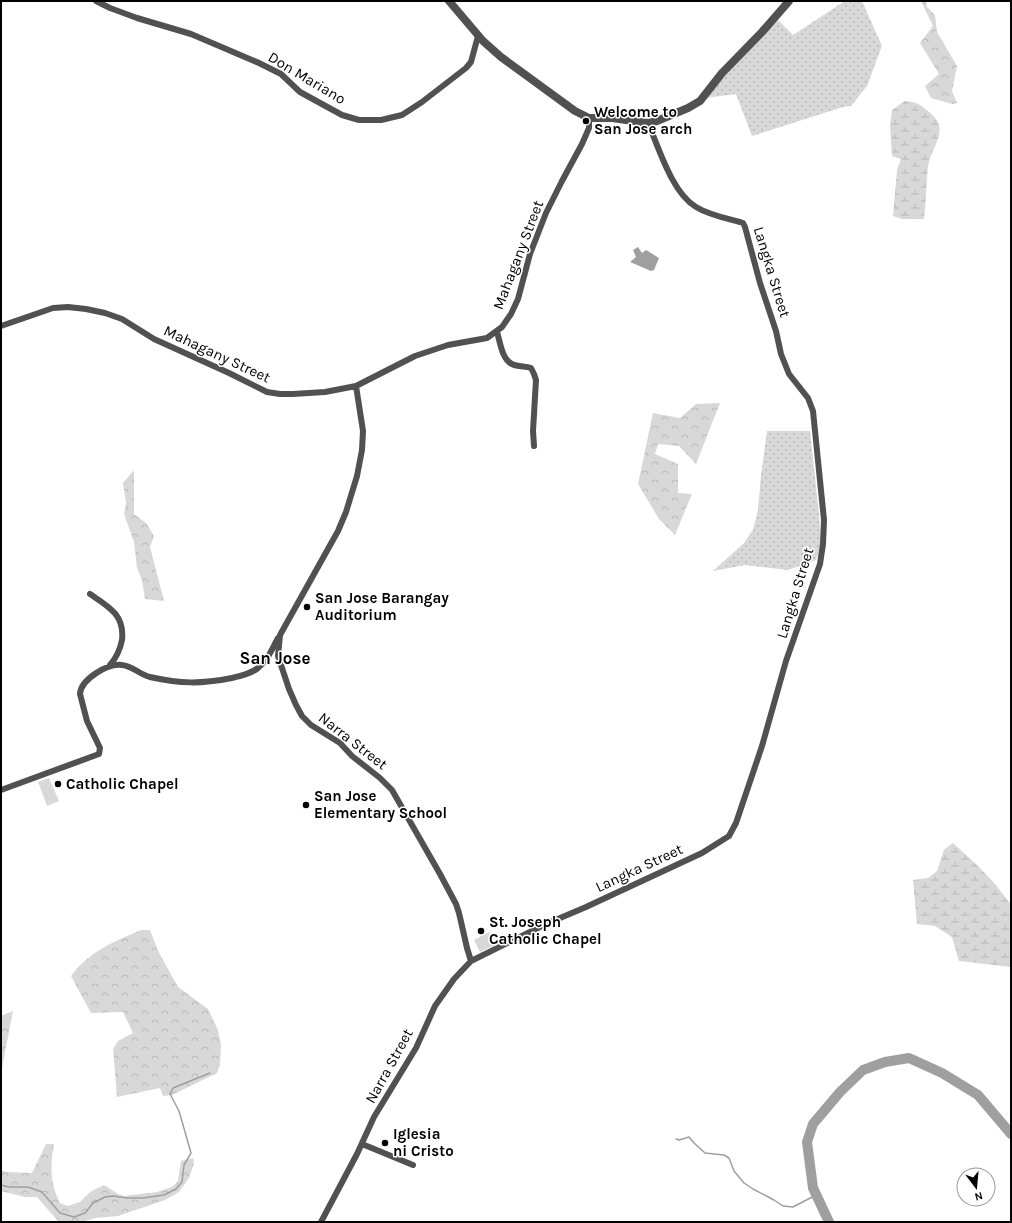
<svg xmlns="http://www.w3.org/2000/svg" width="1012" height="1223" font-family="Karla,sans-serif">
	<style>
		.green { fill: url(#green-dots) }
		.forest { fill: url(#forest-crowns) }
		.wetland { fill: url(#wetland-marsh) }
		.pitch { fill: #d8d8d8 }
		.water { fill: #9f9f9f }
		.lines { fill: none; stroke-linecap: round; stroke-linejoin: round }
		.stream { stroke: #9f9f9f; stroke-width: 1.5 }
		.river { stroke: #9f9f9f; stroke-width: 10 }
		.minor { stroke: #515151; stroke-width: 6 }
		.tertiary { stroke: #515151; stroke-width: 8 }
		.poi-dot { fill: #000; stroke: #fff; stroke-width: 1.5 }
		.labels { text-anchor: middle; dominant-baseline: central; stroke-width: 3; stroke-linejoin: round; paint-order: stroke }
		.street-label { font-size: 15px; fill: #000; stroke: #fff }
		.poi-label { font-size: 15px; font-weight: bold; fill: #000; stroke: #fff; text-anchor: start }
		.quarter-label { font-size: 17px; font-weight: bold; fill: #000; stroke: #fff }
	</style>
	<defs>
		<pattern id="green-dots" width="8" height="8" patternUnits="userSpaceOnUse"><rect width="8" height="8" fill="#d8d8d8"/><path d="M2 2h.1M6 6h.1" fill="none" stroke="#b8b8b8" stroke-width="1.8" stroke-linecap="round"/></pattern>
		<pattern id="forest-crowns" width="20" height="18" patternUnits="userSpaceOnUse"><rect width="20" height="18" fill="#d8d8d8"/><path d="M2 6a3 3 0 1 1 6 0M12 15a3 3 0 1 1 6 0" fill="none" stroke="#b8b8b8"/></pattern>
		<pattern id="wetland-marsh" width="20" height="14" patternUnits="userSpaceOnUse"><rect width="20" height="14" fill="#d8d8d8"/><path d="M1 5h8M5 5V1M11 12h8M15 12V8" fill="none" stroke="#b8b8b8"/></pattern>
	</defs>
	<rect width="100%" height="100%" fill="#fff"/>
	<!-- green -->
	<path class="green" d="M 845,1 L 862,1 L 882,46 L 867,86 L 851,106 L 843,107 L 752,136 L 736,94 L 706,98 L 725,74 L 778,20 L 793,35 Z
		M 767,431 L 810,431 L 819,514 L 821,544 L 816,560 L 788,570 L 745,565 L 713,571 L 744,543 L 753,530 L 758,510 L 761,475 Z"/>
	<!-- forest -->
	<path class="forest" d="M 921,1 L 926,1 L 927,7 L 935,15 L 937,32 L 957,66 L 952,91 L 957,103 L 952,104 L 931,98 L 925,86 L 939,74 L 920,43 L 933,26 Z
		M 720,403 L 696,464 L 679,446 L 658,444 L 655,454 L 678,464 L 678,493 L 692,494 L 675,535 L 659,519 L 638,484 L 653,413 L 680,418 L 696,404 Z
		M 134,470 L 134,514 L 146,523 L 154,536 L 150,547 L 164,601 L 145,599 L 142,580 L 137,568 L 134,542 L 124,514 L 126,503 L 123,483 Z
		M 141,930 L 150,930 L 158,951 L 178,987 L 208,1009 L 218,1030 L 221,1045 L 220,1065 L 217,1073 L 172,1095 L 163,1096 L 160,1088 L 117,1097 L 113,1049 L 118,1041 L 133,1033 L 123,1012 L 91,1013 L 71,976 C 90,951 113,942 141,930 Z
		M 13,1011 L 1,1073 L 1,1016 Z
		M 46,1144 L 54,1144 C 50,1166 50,1184 60,1203 L 68,1206 L 80,1202 L 90,1192 L 104,1185 L 118,1194 L 124,1196 L 157,1192 L 172,1187 L 178,1181 L 181,1161 L 193,1158 L 194,1163 L 189,1178 L 179,1192 L 165,1200 L 118,1216 L 95,1218 L 81,1222 L 59,1222 L 37,1197 L 25,1197 L 1,1191 L 1,1170 L 6,1172 L 32,1173 Z"/>
	<!-- wetland -->
	<path class="wetland" d="M 905,101 C 917,102 920,104 929,112 C 952,130 931,145 928,167 C 926,184 926,202 924,219 L 902,219 L 893,216 L 897,170 L 901,159 L 892,156 L 890,126 L 892,110 Z
		M 953,843 L 978,866 L 996,885 L 1011,905 L 1011,967 L 959,961 L 952,937 L 935,926 L 917,924 L 913,880 L 928,878 L 937,871 L 944,850 Z"/>
	<!-- pitch -->
	<path class="pitch" d="M 49,778 L 59,801 L 47,806 L 38,782 Z
		M 489,932 L 495,945 L 480,952 L 474,940 Z"/>
	<!-- water -->
	<path class="water" d="M 638,247 L 642,253 L 646,250 L 659,258 L 654,270 L 651,271 L 630,262 L 636,257 L 633,250 Z"/>
	<g class="lines">
		<!-- stream -->
		<path class="stream" d="M 676,1139 L 679,1140 L 689,1137 L 694,1143 L 705,1153 L 724,1155 L 729,1158 L 734,1171 L 744,1183 L 753,1189 L 774,1200 L 783,1206 L 793,1207 L 816,1195
			M 1,1185 L 9,1187 L 28,1187 L 42,1192 L 60,1213 L 74,1217 L 85,1213 L 93,1203 L 105,1197 L 113,1196 L 127,1198 L 143,1198 L 164,1195 L 176,1189 L 182,1182 L 184,1165 L 191,1153 L 179,1111 L 170,1094 L 173,1088 L 210,1073"/>
		<!-- river -->
		<path class="river" d="M 829,1222 L 813,1188 L 807,1142 L 813,1124 L 840,1092 L 863,1070 L 885,1062 L 909,1058 L 942,1073 L 978,1095 L 1011,1134"/>
		<!-- minor -->
		<path class="minor" d="M 96,1 L 110,8 L 137,18 L 191,34 L 259,63 L 281,74 L 300,92 L 342,115 L 359,120 L 381,120 L 402,115 L 422,102 L 466,68 L 471,62 L 478,36
			M 1,326 L 53,308 L 68,307 L 86,309 L 105,313 L 122,319 L 154,339 L 229,373 L 267,392 L 280,394 L 293,394 L 325,392 L 356,386 L 415,356 L 448,345 L 487,338 L 502,327 L 511,314 L 518,299 L 530,254 L 546,213 L 562,181 L 582,144 L 589,128 L 589,118
			M 497,332 C 500,341 502,360 512,364 C 518,367 525,366 531,368 L 534,374 L 536,380 L 533,431 L 534,446
			M 356,386 L 363,431 L 362,450 L 357,476 L 346,512 L 338,531 L 280,635 L 278,656 L 289,689 L 296,705 L 302,716 L 311,725 L 340,743 L 352,756 L 380,778 L 392,790 L 440,874 L 456,904 L 459,913 L 467,948 L 471,961
			M 90,594 C 108,606 125,615 122,640 C 120,650 117,657 110,665
			M 1,790 L 99,754 L 100,748 L 87,721 L 80,694 C 81,679 108,663 122,665 C 133,666 140,675 150,677 C 181,684 201,684 232,678 C 241,676 250,674 258,668 C 268,660 272,649 278,638
			M 362,1144 L 413,1165
			M 321,1222 L 357,1154 L 374,1117 L 416,1048 L 435,1006 L 454,979 L 471,961 L 546,924 L 586,907 L 702,853 L 729,836 L 736,823 L 762,746 L 786,661 L 820,564 L 823,544 L 824,520 L 813,411 L 808,398 L 789,374 L 781,354 L 776,331 L 760,283 L 745,227 L 743,223 L 740,222 C 725,218 709,215 696,207 C 672,193 659,148 648,123"/>
		<!-- tertiary -->
		<path class="tertiary" d="M 449,1 L 483,41 L 501,57 L 575,111 L 589,118 L 612,118 L 648,123 L 657,121 L 688,108 L 700,101 L 722,73 L 762,32 L 789,1"/>
	</g>
	<!-- markers -->
	<g class="poi-dot">
		<circle cx="586" cy="121" r="4"/>
		<circle cx="307" cy="607" r="4"/>
		<circle cx="58" cy="784" r="4"/>
		<circle cx="306" cy="805" r="4"/>
		<circle cx="481" cy="931" r="4"/>
		<circle cx="385" cy="1143" r="4"/>
	</g>
	<g class="labels">
		<!-- street labels -->
		<g class="street-label">
			<text transform="translate(307 78) rotate(31)">Don Mariano</text>
			<text transform="translate(518 255) rotate(-69)">Mahagany Street</text>
			<text transform="translate(772 272) rotate(73)">Langka Street</text>
			<text transform="translate(217 354) rotate(25)">Mahagany Street</text>
			<text transform="translate(795 593) rotate(-73)">Langka Street</text>
			<text transform="translate(353 741) rotate(38)">Narra Street</text>
			<text transform="translate(639 868) rotate(-25)">Langka Street</text>
			<text transform="translate(389 1066) rotate(-61)">Narra Street</text>
		</g>
		<!-- poi labels -->
		<g class="poi-label">
			<text x="594" y="112">Welcome to<tspan x="594" dy="17">San Jose arch</tspan></text>
			<text x="315" y="598">San Jose Barangay<tspan x="315" dy="17">Auditorium</tspan></text>
			<text x="66" y="784">Catholic Chapel</text>
			<text x="314" y="796">San Jose<tspan x="314" dy="17">Elementary School</tspan></text>
			<text x="489" y="922">St. Joseph<tspan x="489" dy="17">Catholic Chapel</tspan></text>
			<text x="393" y="1134">Iglesia<tspan x="393" dy="17">ni Cristo</tspan></text>
		</g>
		<!-- quarter labels -->
		<g class="quarter-label">
			<text x="275" y="658">San Jose</text>
		</g>
	</g>
	<!-- border -->
	<rect width="1012" height="1223" fill="none" stroke="#000000" stroke-width="4"/>
	<!-- north arrow -->
	<g transform="translate(976 1187) rotate(164)"><circle r="19" fill="#ffffff" stroke="#999999"/>
	<path d="M0-3L7 15L0 10L-7 15Z" fill="#000000"/>
	<text y="-6" font-size="11" font-weight="bold" text-anchor="middle" fill="#000000">N</text>
	</g>
</svg>
